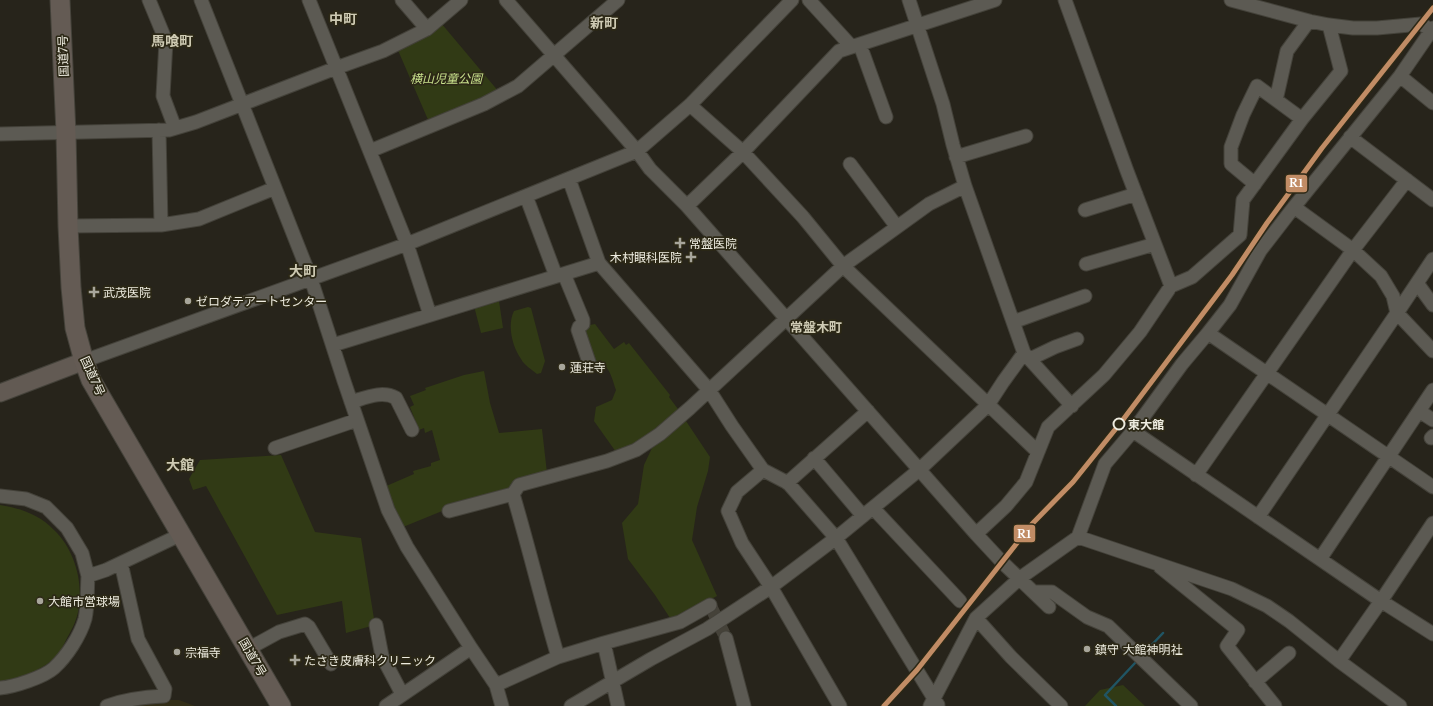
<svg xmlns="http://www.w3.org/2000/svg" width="1433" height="706" font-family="'Libre Baskerville','Noto Sans JP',serif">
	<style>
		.built { fill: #332e17 }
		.green { fill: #313a15 }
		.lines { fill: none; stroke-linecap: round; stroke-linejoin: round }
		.stream { stroke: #205564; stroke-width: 2.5 }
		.minor-tunnel { stroke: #454239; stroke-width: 13; stroke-dasharray: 13 6; stroke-linecap: butt }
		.minor-casing { stroke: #44423a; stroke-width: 15 }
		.major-casing { stroke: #44423a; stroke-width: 19 }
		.highway-casing { stroke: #44423a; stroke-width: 21 }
		.minor { stroke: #5c5a53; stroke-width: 13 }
		.major { stroke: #625a53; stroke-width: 17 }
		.highway { stroke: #645b54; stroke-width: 19 }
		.rail-1-casing { stroke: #2c2816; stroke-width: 8 }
		.rail-1 { stroke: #c18c65; stroke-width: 5 }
		.poi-dot { fill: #a8a69b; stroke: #2c2816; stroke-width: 1.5 }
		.stop-dot { fill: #2c2816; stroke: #eeece0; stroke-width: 2 }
		.labels { text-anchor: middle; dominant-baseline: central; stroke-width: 3.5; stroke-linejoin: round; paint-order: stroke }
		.street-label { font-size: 12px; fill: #eeece0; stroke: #2c2816 }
		.park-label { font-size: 12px; font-style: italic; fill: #c8e08c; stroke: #2c2816 }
		.poi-label { font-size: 12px; fill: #eeece0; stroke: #2c2816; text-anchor: start }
		.stop-label { font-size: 12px; font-weight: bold; fill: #eeece0; stroke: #2c2816; text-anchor: start }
		.neighbourhood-label { font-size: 13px; font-weight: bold; fill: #cecab3; stroke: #2c2816 }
		.quarter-label { font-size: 14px; font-weight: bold; fill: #cecab3; stroke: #2c2816 }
		.line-badge { stroke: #2c2816; stroke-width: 1.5 }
		.badge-label { font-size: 11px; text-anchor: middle; font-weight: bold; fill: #fff }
	</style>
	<rect width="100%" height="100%" fill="#27241b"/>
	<!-- built -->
	<path class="built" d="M 147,700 L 179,700 L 195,706 L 118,706 Z"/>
	<!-- green -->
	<path class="green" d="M 441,23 L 499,92 L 429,122 L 397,48 Z
		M 497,299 L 499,301 L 503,328 L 481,333 L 474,306 Z
		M 528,307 L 531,308 L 545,361 L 541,373 L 537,374 C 532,370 524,365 521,359 C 512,346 507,325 514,311 Z
		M 595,324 L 614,349 L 624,342 L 626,345 L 629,343 L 670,395 L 669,397 L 678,409 C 658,429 642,442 616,452 L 594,421 L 596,407 L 612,400 L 616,390 C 611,376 610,363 592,361 L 581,331 L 587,328 L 590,325 Z
		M 484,371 L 490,403 L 499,433 L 542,429 L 547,473 L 512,483 L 514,490 L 452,507 L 403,527 L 384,487 L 414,474 L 413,471 L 431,466 L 431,463 L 440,460 L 432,430 L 425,433 L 424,428 L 419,430 L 410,407 L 414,405 L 410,396 L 426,390 L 425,388 L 464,375 Z
		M 686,421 L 710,457 L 708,471 L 697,507 L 692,540 L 717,596 L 683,614 L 670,618 L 655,595 L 628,559 L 622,523 L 638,504 L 644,465 L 652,448 Z
		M 281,455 L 315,532 L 361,538 L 375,625 L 346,633 L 342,601 L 277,615 L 206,486 L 193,490 L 189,479 L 200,460 Z
		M 0,505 C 20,508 40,515 54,530 C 75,550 84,583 78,612 C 76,622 71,631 66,640 C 63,646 59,655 53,660 C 38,671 19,680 0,682 Z
		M 1123,685 L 1145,706 L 1085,706 L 1100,690 Z"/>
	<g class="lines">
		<!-- stream -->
		<path class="stream" d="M 1145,652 L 1163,633
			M 1116,706 L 1105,695 L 1135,663"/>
		<!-- minor-tunnel -->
		<path class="minor-tunnel" d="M 710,605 L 726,638"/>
		<defs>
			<path id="minor" d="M 149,0 L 166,41 L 163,96 L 175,128
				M 201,0 L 311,279 L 344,381 L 388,510 L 407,547 L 471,648 L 496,685 L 502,706
				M 309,0 L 407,244 L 430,315
				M 402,0 L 427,29
				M 506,0 L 637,151 L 650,169 L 687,206 L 976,534 L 1002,562 L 1049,607
				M 809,0 L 851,46
				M 909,0 L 943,104 L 953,145 L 965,186 L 1024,353 L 1072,406
				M 1231,0 L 1309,21 L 1329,25 L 1353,28 L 1377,28 L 1421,24 L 1431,30
				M 860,45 L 886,117
				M 1400,76 L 1433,103
				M 1276,100 L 1287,51 L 1309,21
				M 690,105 L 743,152 L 803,217 L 843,266 L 1038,452
				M 159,130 L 161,225
				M 0,134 L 169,130 L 196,122 L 336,68 L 383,51 L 427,29 L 461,0
				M 1350,137 L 1433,200
				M 370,151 L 484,104 L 518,86 L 618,0
				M 956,157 L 1026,136
				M 850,164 L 897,227
				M 569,179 L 599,263 L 709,390 L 732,426 L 763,470 L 788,483 L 836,538 L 938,705
				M 1255,184 L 1231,164 L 1231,147 L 1243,115 L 1257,86 L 1302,119
				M 526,196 L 556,276
				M 687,206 L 743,152 L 839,51 L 995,0
				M 1294,207 L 1353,250 L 1381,276 L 1393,296 L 1397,313 L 1433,351
				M 1085,210 L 1136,194
				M 68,226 L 161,225 L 199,219 L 275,188
				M 1086,264 L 1155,244
				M 564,274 L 583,320 L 583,324 L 579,327 L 578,330 L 590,365
				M 1417,283 L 1433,305
				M 1171,286 L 1192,277 L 1240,235 L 1243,200 L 1302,119 L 1341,71 L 1329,25
				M 1013,322 L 1085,296
				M 1208,333 L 1433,487
				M 333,345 L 599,263
				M 1030,359 L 1055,347 L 1077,339
				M 84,361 L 407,244 L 637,151 L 690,105 L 792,0
				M 351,402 C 365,398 382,390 396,398 L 412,430
				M 1419,411 L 1433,420
				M 1133,431 L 1381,601 L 1433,634
				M 1431,438 L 1433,436
				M 275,448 L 357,420
				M 814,458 L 863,516
				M 763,470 L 737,492 L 728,511 L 742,543 L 771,587 L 840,706
				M 1196,475 L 1353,250 L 1407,180
				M 787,483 L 868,411
				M 513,494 C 529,548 542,603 558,657
				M 0,496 L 26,499 L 46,507 L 67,528 L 82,553 L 88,576
				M 873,508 L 960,601
				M 449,511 L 513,494 L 519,485 L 607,461 L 636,450 L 660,434 L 690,408 L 843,266 L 929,204 L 965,186
				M 1258,517 L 1397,313 L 1433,259
				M 976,534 L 1006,506 L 1026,482 L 1048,427 L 1104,375 L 1140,332 L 1171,286 L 1127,171 L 1065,0
				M 1078,537 L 1232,589 L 1267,606 L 1289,621 L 1339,661 L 1400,706
				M 1320,559 L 1433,390
				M 1160,567 L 1238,630 L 1227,646 L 1275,706
				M 1035,592 L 1052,592 L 1087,617 L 1108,626 L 1191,706
				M 976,618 L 1011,657 L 1061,706
				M 376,625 L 382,656 L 402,694
				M 726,638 L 744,706
				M 604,643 L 618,706
				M 248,649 L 279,632 L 305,624 L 309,627 L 331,664
				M 1339,661 L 1381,601 L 1433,523
				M 1255,682 L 1289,653
				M 496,685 L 558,657 L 604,643 L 680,622 L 710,605
				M 0,688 C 14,687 44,677 54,668 C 67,656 80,636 85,619 C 88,606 87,590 88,576 L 106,570 L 182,534
				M 107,706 C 126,699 144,697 164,696 L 165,689 L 138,639 L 121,563
				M 386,706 L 471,648
				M 571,706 L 651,659 L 707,629 L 771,587 L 836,538 L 919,470 L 988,405 L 1003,382 L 1024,353
				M 930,706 L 976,618 L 1020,578 L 1078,537 L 1105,464 L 1133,431 L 1182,364 L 1208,333 L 1230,305 L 1260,251 L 1294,207 L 1400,76 L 1433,28"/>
			<path id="major" d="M 0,393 L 84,361"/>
			<path id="highway" d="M 60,0 L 66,133 L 68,226 L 71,287 L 75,328 L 84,361 L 91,380 L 281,706"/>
		</defs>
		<!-- minor casing -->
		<use href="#minor" class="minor-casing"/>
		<!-- major casing -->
		<use href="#major" class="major-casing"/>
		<!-- highway casing -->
		<use href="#highway" class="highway-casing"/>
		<!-- minor -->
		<use href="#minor" class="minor"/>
		<!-- major -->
		<use href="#major" class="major"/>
		<!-- highway -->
		<use href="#highway" class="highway"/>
		<defs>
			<path id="rail-1" d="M 884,706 L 917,670 L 1032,524 L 1073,482 L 1122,421 L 1232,275 L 1267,223 L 1322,148 L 1433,8"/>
		</defs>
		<!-- rail-1 casing -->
		<use href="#rail-1" class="rail-1-casing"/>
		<!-- rail-1 -->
		<use href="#rail-1" class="rail-1"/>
	</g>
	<!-- markers -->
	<g class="poi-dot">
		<path d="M678 237h4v4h4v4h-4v4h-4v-4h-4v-4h4z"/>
		<path d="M689 251h4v4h4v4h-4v4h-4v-4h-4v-4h4z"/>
		<path d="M92 286h4v4h4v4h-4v4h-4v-4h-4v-4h4z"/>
		<circle cx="188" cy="301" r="4"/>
		<circle cx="562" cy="367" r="4"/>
		<circle cx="40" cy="601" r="4"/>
		<circle cx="1087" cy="649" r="4"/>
		<circle cx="177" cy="652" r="4"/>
		<path d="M293 654h4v4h4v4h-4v4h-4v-4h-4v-4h4z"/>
	</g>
	<circle class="stop-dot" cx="1119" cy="424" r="5.5"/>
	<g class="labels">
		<!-- street labels -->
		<g class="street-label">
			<text transform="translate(63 56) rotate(-92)">国道7号</text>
			<text transform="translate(93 376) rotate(66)">国道7号</text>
			<text transform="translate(253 657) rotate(60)">国道7号</text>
		</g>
		<!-- park labels -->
		<g class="park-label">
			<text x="446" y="78">横山児童公園</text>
		</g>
		<!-- poi labels -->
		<g class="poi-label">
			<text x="689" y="243">常盤医院</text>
			<text x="682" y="257" text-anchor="end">木村眼科医院</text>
			<text x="103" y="292">武茂医院</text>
			<text x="196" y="301">ゼロダテアートセンター</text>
			<text x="570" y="367">蓮荘寺</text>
			<text x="48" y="601">大館市営球場</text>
			<text x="1095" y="649">鎮守 大館神明社</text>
			<text x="185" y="652">宗福寺</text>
			<text x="304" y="660">たさき皮膚科クリニック</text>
		</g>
		<!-- stop labels -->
		<g class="stop-label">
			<text x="1128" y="424">東大館</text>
		</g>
		<!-- neighbourhood labels -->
		<g class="neighbourhood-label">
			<text x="816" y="327">常盤木町</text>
		</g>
		<!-- quarter labels -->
		<g class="quarter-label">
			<text x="343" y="19">中町</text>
			<text x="604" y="23">新町</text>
			<text x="172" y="41">馬喰町</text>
			<text x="303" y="271">大町</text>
			<text x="180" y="465">大館</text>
		</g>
	</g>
	<g class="line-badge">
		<rect x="1285" y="174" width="23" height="19" rx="4" fill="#c18c65"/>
		<rect x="1013" y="524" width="23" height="19" rx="4" fill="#c18c65"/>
	</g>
	<g class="badge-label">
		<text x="1296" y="187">R1</text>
		<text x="1024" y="538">R1</text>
	</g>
</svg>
